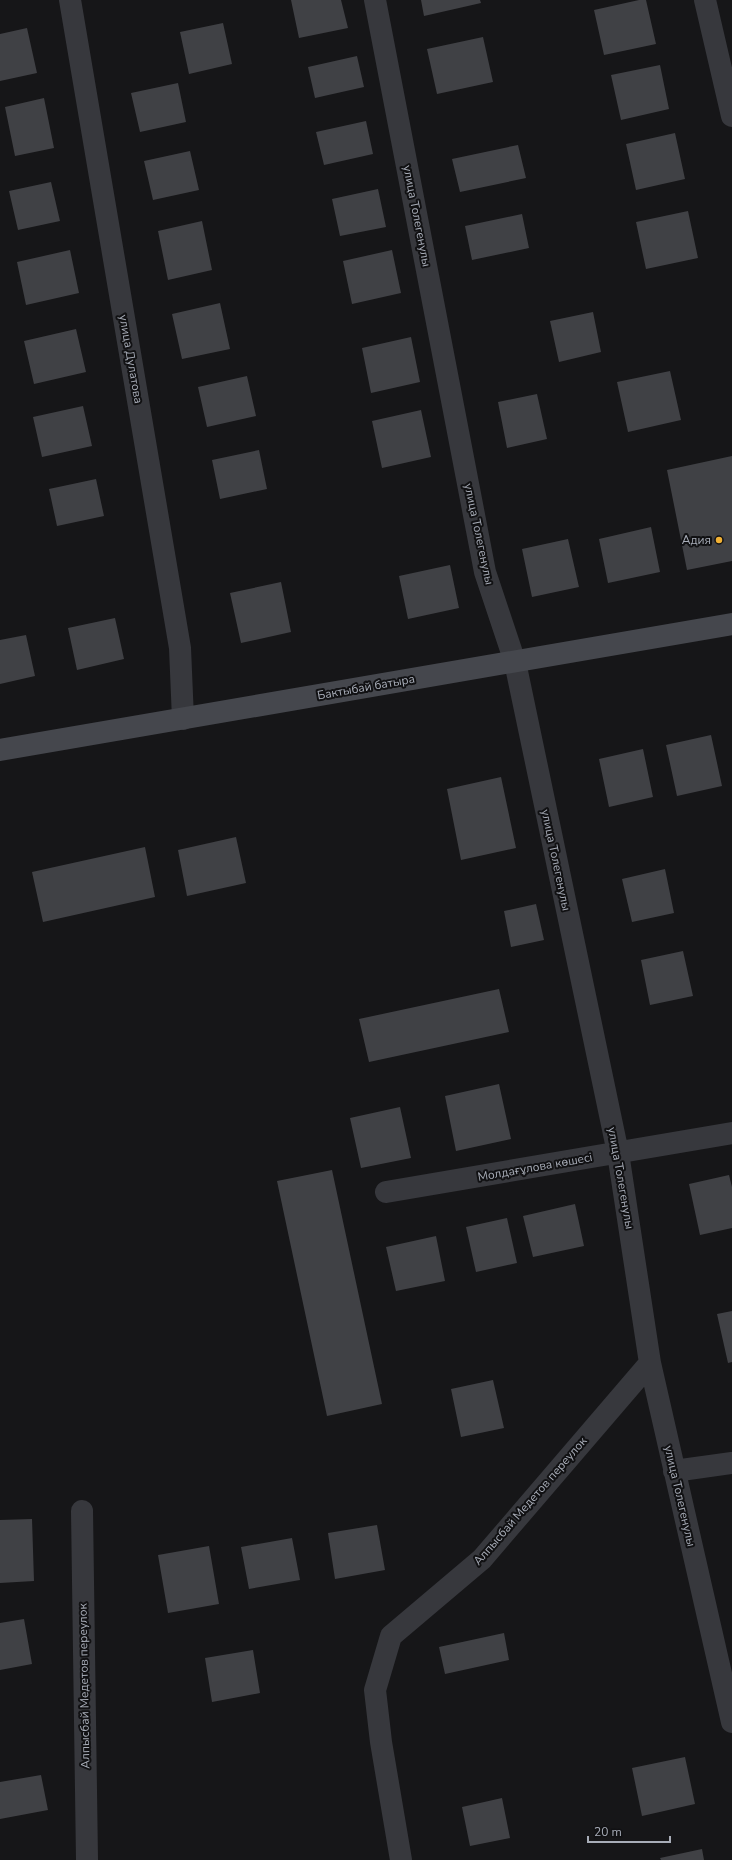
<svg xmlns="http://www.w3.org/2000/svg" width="732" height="1860" font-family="'Nunito Sans',sans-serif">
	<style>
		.building { fill: #404145 }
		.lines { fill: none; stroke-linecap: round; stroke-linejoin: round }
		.street { stroke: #37383d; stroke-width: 22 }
		.secondary { stroke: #45474d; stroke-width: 22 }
		.poi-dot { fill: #f2b134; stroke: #111113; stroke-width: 1.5 }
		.labels { text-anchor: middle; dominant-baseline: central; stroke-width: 4; stroke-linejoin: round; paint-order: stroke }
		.street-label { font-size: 12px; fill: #a8adb8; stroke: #111113 }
		.poi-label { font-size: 12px; fill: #a8adb8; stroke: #111113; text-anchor: end }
	</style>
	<rect width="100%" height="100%" fill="#161618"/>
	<!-- building -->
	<path class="building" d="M 291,0 L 341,0 L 348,28 L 299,38 Z
		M 421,0 L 480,0 L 481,3 L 424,16 Z
		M 639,0 L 646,0 L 656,44 L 604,55 L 594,10 Z
		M 223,23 L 232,64 L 189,74 L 180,32 Z
		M 27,28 L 37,73 L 0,81 L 0,34 Z
		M 483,37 L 493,82 L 437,94 L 427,49 Z
		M 357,56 L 364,87 L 315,98 L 308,67 Z
		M 660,65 L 669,109 L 621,120 L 611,75 Z
		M 178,83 L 186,122 L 140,132 L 131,93 Z
		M 44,98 L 54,148 L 15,156 L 5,107 Z
		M 366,121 L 373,154 L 324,165 L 316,132 Z
		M 675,133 L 685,179 L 636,190 L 626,144 Z
		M 518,145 L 526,178 L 460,192 L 452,159 Z
		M 190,151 L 199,190 L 153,200 L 144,161 Z
		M 51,182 L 60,221 L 18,230 L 9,191 Z
		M 378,189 L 386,227 L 340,236 L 332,199 Z
		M 688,211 L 698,258 L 646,269 L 636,222 Z
		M 522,214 L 529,248 L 472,260 L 465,226 Z
		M 202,221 L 212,270 L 168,280 L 158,231 Z
		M 70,250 L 79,293 L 26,305 L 17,262 Z
		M 392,250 L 401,293 L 352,304 L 343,261 Z
		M 220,303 L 230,349 L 182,359 L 172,314 Z
		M 593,312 L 601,352 L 559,362 L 550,321 Z
		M 76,329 L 86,372 L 34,384 L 24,341 Z
		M 411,337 L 420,382 L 371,393 L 362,348 Z
		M 670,371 L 681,420 L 628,432 L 617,382 Z
		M 247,376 L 256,416 L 207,427 L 198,387 Z
		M 537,394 L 547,439 L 507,448 L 498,402 Z
		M 83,406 L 92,446 L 42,457 L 33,417 Z
		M 421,410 L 431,457 L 382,468 L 372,421 Z
		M 259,450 L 267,489 L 220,499 L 212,460 Z
		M 732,456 L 732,561 L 687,570 L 667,470 Z
		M 96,479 L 104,516 L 57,526 L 49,489 Z
		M 651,527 L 660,572 L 608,583 L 599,539 Z
		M 568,539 L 579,587 L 532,597 L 522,549 Z
		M 450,565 L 459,608 L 408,619 L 399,576 Z
		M 281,582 L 291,632 L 241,643 L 230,593 Z
		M 115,618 L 124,659 L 77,670 L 68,628 Z
		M 26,635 L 35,676 L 0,684 L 0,640 Z
		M 711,735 L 722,786 L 677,796 L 666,745 Z
		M 643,749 L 653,797 L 609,807 L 599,759 Z
		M 501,777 L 516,848 L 461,860 L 447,789 Z
		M 236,837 L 246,883 L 187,896 L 178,850 Z
		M 145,847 L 155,897 L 43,922 L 32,872 Z
		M 665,869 L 674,913 L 632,922 L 622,879 Z
		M 536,904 L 544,940 L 511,947 L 504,911 Z
		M 683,951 L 693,996 L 650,1005 L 641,960 Z
		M 499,989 L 509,1032 L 369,1062 L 359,1019 Z
		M 499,1084 L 511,1139 L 456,1151 L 445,1096 Z
		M 400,1107 L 411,1158 L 361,1168 L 350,1118 Z
		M 332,1170 L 382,1404 L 327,1416 L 277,1181 Z
		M 729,1175 L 732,1187 L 732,1228 L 700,1235 L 689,1184 Z
		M 575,1204 L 584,1246 L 533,1257 L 523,1216 Z
		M 507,1218 L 517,1263 L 476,1272 L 466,1227 Z
		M 436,1236 L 445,1281 L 396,1291 L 386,1247 Z
		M 732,1311 L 732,1362 L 728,1363 L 717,1314 Z
		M 493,1380 L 504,1428 L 461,1437 L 451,1389 Z
		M 32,1519 L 34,1581 L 0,1583 L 0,1520 Z
		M 377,1525 L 385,1570 L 335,1579 L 328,1533 Z
		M 292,1538 L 300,1580 L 249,1589 L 241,1547 Z
		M 209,1546 L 219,1604 L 168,1613 L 158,1555 Z
		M 24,1619 L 32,1664 L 0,1670 L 0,1623 Z
		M 504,1633 L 509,1660 L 445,1674 L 439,1647 Z
		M 253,1650 L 260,1693 L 212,1702 L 205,1658 Z
		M 685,1757 L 695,1804 L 642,1816 L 632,1768 Z
		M 41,1775 L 48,1810 L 0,1819 L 0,1782 Z
		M 502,1798 L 510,1838 L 470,1846 L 462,1807 Z
		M 702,1849 L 704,1860 L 661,1860 L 660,1858 Z"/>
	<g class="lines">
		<!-- street -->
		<path class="street" d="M 70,0 L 180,648 L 183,719
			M 375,0 L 485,572 L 515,662 L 618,1153 L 650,1363 L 732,1722
			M 705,0 L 732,116
			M 386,1192 L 732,1133
			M 674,1471 L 732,1463
			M 82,1511 L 87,1860
			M 401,1860 L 381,1742 L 375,1690 L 391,1636 L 482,1559 L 650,1363"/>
		<!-- secondary -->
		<path class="secondary" d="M 0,750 L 732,624"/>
	</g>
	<!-- markers -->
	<circle class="poi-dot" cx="719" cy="540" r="4"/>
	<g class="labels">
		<!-- street labels -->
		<g class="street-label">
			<text transform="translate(417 216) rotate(79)">улица Толегенулы</text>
			<text transform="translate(131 359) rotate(80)">улица Дулатова</text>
			<text transform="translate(479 534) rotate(78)">улица Толегенулы</text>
			<text transform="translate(366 687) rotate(-10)">Бактыбай батыра</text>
			<text transform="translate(556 860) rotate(78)">улица Толегенулы</text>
			<text transform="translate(535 1167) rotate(-10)">Молдағұлова көшесі</text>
			<text transform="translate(621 1178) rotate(80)">улица Толегенулы</text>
			<text transform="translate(680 1496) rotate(77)">улица Толегенулы</text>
			<text transform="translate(530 1501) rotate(-49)">Алпысбай Медетов переулок</text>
			<text transform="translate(84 1686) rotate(-91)">Алпысбай Медетов переулок</text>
		</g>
		<!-- poi labels -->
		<g class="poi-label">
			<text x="711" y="540">Адия</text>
		</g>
	</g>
	<!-- scale -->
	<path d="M588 1836v6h82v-6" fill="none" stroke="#a8adb8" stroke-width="2"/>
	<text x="594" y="1836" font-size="12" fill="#a8adb8" stroke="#111113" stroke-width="3" paint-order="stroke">20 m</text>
</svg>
